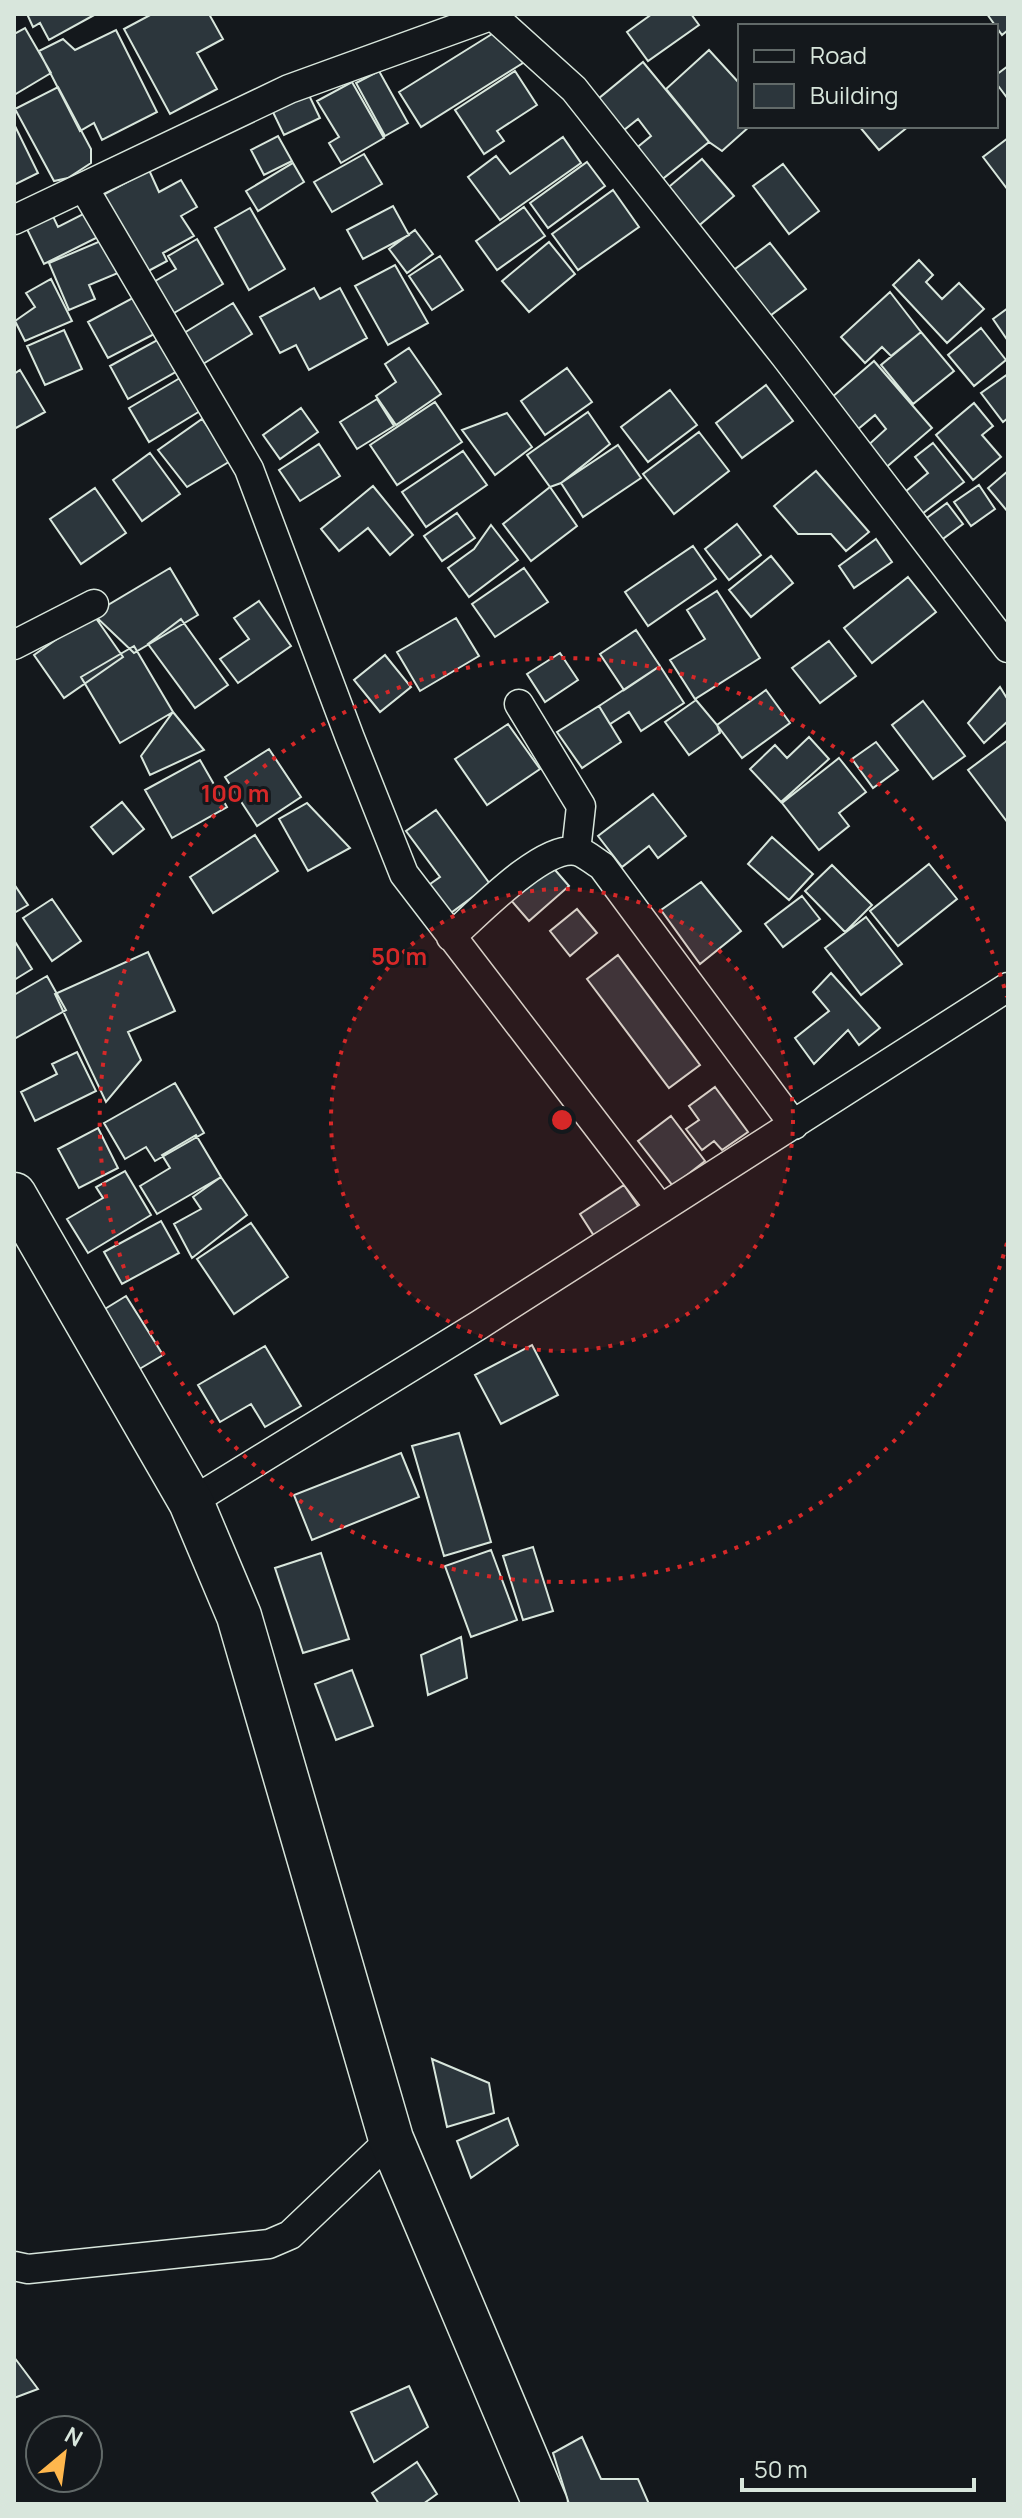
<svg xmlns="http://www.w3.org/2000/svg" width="1022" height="2518" font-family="Manrope,sans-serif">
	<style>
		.building { fill: #2c363c; stroke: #d8e6dc; stroke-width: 2 }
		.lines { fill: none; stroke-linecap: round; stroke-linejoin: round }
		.street-casing { stroke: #d8e6dc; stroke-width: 31 }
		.primary-casing { stroke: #d8e6dc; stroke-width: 47 }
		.street { stroke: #14181c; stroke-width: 28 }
		.primary { stroke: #14181c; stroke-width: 44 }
		.ring { fill: none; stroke: #d62828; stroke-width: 4; stroke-dasharray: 4 8 }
		.centre { fill: #d62828; stroke: #14181c; stroke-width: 4 }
		.ring-label { font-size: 24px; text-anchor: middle; font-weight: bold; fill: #d62828; stroke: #14181c; stroke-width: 6; stroke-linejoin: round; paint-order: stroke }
	</style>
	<rect width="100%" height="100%" fill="#14181c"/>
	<!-- building -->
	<path class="building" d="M 27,14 L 96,14 L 49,40 L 40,23 L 33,27 Z
		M 152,14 L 209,14 L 223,39 L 197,53 L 217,89 L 170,114 L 124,29 Z
		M 652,14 L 691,14 L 699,25 L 648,61 L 627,32 Z
		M 987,14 L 1008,14 L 1008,30 L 1002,35 Z
		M 25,28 L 51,73 L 14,95 L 14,34 Z
		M 500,29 L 523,63 L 421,127 L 399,92 Z
		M 116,30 L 157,112 L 102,140 L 94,123 L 80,131 L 39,51 L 63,39 L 75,50 Z
		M 709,50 L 740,84 L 740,126 L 750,126 L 722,151 L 709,142 L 666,89 Z
		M 643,62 L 709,142 L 660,181 L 634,150 L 651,136 L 638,119 L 624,130 L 598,99 Z
		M 1008,66 L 1008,99 L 996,83 L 996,75 Z
		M 379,71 L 408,123 L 385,136 L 356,83 Z
		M 515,71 L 537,105 L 497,131 L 504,141 L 484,154 L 455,110 Z
		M 352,82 L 384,138 L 341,163 L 329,143 L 339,137 L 317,101 Z
		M 58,87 L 91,149 L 91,163 L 68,178 L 54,181 L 15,109 Z
		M 306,89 L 320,118 L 284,135 L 270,106 Z
		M 14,124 L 38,173 L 14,185 Z
		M 859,126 L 909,126 L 879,150 Z
		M 278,136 L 292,161 L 264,175 L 251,150 Z
		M 563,137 L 581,163 L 500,220 L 468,177 L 496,156 L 510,174 Z
		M 1008,138 L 1008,190 L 983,157 Z
		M 364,154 L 382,184 L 332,212 L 314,182 Z
		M 702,159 L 734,196 L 696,228 L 664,191 Z
		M 587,162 L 605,186 L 548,228 L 530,203 Z
		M 293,163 L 304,182 L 258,211 L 246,191 Z
		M 783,164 L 819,211 L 789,234 L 753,186 Z
		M 149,170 L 159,192 L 181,180 L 197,207 L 181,216 L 194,236 L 163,253 L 167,261 L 139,276 L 101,196 Z
		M 613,190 L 639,227 L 578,270 L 552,234 Z
		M 393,206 L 409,235 L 363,259 L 347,230 Z
		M 524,207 L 545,236 L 497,270 L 476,241 Z
		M 250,208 L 285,269 L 249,290 L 215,228 Z
		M 91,210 L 104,234 L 44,264 L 25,225 L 51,212 L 58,227 Z
		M 415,230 L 433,254 L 407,273 L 389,249 Z
		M 197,239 L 223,284 L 169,316 L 150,284 L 176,269 L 168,256 Z
		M 103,240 L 118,273 L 89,285 L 95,299 L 69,310 L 49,263 Z
		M 549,242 L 575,274 L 529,312 L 502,281 Z
		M 770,243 L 806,289 L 767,318 L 731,272 Z
		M 440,256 L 463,290 L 432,310 L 409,276 Z
		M 919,260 L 933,275 L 926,282 L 942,299 L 959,283 L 984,309 L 947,343 L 893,285 Z
		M 395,265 L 428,323 L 388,345 L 355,286 Z
		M 51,279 L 72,321 L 25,341 L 15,321 L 35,307 L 26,293 Z
		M 314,288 L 320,299 L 340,288 L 367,338 L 309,370 L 296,345 L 280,353 L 260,317 Z
		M 890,292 L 921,332 L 891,356 L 882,347 L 865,363 L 841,337 Z
		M 142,293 L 162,330 L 108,358 L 88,322 Z
		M 233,303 L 252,334 L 203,364 L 184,333 Z
		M 1008,308 L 1008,341 L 993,319 Z
		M 981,328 L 1006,360 L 974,386 L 948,355 Z
		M 64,330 L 82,369 L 45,385 L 27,346 Z
		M 921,332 L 954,371 L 913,404 L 881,365 Z
		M 161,338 L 179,370 L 128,399 L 110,366 Z
		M 409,348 L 441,394 L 396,425 L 376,396 L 396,382 L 385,364 Z
		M 874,361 L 932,428 L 876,476 L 864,449 L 886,429 L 875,415 L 851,435 L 824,404 Z
		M 567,368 L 592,402 L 545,435 L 521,401 Z
		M 20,370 L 45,412 L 14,429 L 14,374 Z
		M 1008,374 L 1008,418 L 1003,422 L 981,393 Z
		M 185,375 L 205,408 L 149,442 L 129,408 Z
		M 766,385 L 793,421 L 742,458 L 716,423 Z
		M 670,390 L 697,425 L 648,462 L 621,427 Z
		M 377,399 L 394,426 L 357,449 L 340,422 Z
		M 435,402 L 462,442 L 397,485 L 370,445 Z
		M 974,403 L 993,426 L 982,435 L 1001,457 L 973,480 L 936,435 Z
		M 301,408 L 318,432 L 280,459 L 263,435 Z
		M 588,412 L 610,444 L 561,483 L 550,487 L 527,455 Z
		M 507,413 L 532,447 L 495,475 L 462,430 Z
		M 202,419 L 232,460 L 187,487 L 158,450 Z
		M 699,432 L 729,471 L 674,514 L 643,474 Z
		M 933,443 L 964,482 L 922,514 L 905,492 L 928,473 L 915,457 Z
		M 319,444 L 340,476 L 300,501 L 279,470 Z
		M 618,445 L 641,478 L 583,517 L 561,483 Z
		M 463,451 L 487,485 L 426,527 L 402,492 Z
		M 150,453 L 180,494 L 142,521 L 113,480 Z
		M 816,471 L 869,532 L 846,551 L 831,534 L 798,534 L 774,506 Z
		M 1008,471 L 1008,512 L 988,488 Z
		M 979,485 L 995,509 L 971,526 L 954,502 Z
		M 373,486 L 413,535 L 390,555 L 368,528 L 339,551 L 321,529 Z
		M 550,487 L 577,526 L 531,561 L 503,524 Z
		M 95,488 L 126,533 L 81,564 L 50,519 Z
		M 947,503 L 963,524 L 940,541 L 924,520 Z
		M 457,513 L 475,538 L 442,561 L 424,536 Z
		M 737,524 L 761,555 L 729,580 L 705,549 Z
		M 491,525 L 518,560 L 469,597 L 448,568 L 474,549 Z
		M 876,539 L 892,562 L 854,588 L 839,566 Z
		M 693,546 L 716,579 L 648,626 L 625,592 Z
		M 771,556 L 793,583 L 751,617 L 729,590 Z
		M 170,568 L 198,615 L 134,653 L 93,614 Z
		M 524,568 L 548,602 L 495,637 L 472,604 Z
		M 908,577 L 936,612 L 872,663 L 844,628 Z
		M 717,591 L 760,658 L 695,699 L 670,660 L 705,639 L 687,610 Z
		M 259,601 L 291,646 L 238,683 L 220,659 L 249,639 L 234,618 Z
		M 93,614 L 123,657 L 64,698 L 34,655 Z
		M 456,618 L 479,656 L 420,691 L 397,652 Z
		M 181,619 L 228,685 L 195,708 L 148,644 Z
		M 636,630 L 660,666 L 624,690 L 600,654 Z
		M 829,641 L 856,676 L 820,703 L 792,668 Z
		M 134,646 L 173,712 L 120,743 L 81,677 Z
		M 560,653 L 578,680 L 545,702 L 527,674 Z
		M 385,655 L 411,687 L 380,712 L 354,680 Z
		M 660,666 L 684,703 L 641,731 L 629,712 L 610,724 L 599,706 Z
		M 1000,687 L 1008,700 L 1008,721 L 984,743 L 968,723 Z
		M 766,690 L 790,723 L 742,758 L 717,725 Z
		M 696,700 L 717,725 L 720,733 L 689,755 L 665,722 Z
		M 923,701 L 965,756 L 933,779 L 892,725 Z
		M 599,706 L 621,742 L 582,768 L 557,732 Z
		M 173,712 L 204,750 L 150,775 L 141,756 Z
		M 508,724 L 540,769 L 487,805 L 455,759 Z
		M 809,737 L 829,759 L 781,802 L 750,769 L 775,745 L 787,758 Z
		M 1008,740 L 1008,823 L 968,770 Z
		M 876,742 L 898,770 L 873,788 L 852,759 Z
		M 269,749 L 301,797 L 257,826 L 225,777 Z
		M 839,758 L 866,792 L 839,813 L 849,826 L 819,850 L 782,803 Z
		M 200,760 L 227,807 L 172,838 L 145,790 Z
		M 653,794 L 686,836 L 658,858 L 649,846 L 622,867 L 598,836 Z
		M 122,802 L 144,829 L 113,854 L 91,827 Z
		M 307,803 L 350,848 L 308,871 L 279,819 Z
		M 436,810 L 490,884 L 444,918 L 423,889 L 440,877 L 406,831 Z
		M 255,835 L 278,871 L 213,913 L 190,877 Z
		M 772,837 L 813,874 L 789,900 L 748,864 Z
		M 549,863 L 569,886 L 529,921 L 509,898 Z
		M 929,864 L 957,899 L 898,946 L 870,911 Z
		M 832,865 L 872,905 L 845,932 L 805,891 Z
		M 701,882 L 741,931 L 700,964 L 661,910 Z
		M 14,884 L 28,905 L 14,913 Z
		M 802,896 L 820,919 L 783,947 L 765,924 Z
		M 52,899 L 81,941 L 52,961 L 23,918 Z
		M 577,909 L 597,933 L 570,956 L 550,931 Z
		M 866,917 L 902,964 L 861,995 L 825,948 Z
		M 14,940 L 32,969 L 14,980 Z
		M 148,952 L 175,1011 L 128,1032 L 141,1060 L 106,1102 L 55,994 Z
		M 618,955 L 700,1065 L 669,1088 L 587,979 Z
		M 831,973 L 880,1028 L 859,1045 L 848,1030 L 814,1064 L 795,1038 L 829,1011 L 813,992 Z
		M 47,976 L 66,1010 L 14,1039 L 14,995 Z
		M 77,1052 L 96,1091 L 35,1121 L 21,1092 L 57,1074 L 52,1064 Z
		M 175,1083 L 204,1133 L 155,1161 L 146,1147 L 125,1159 L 104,1123 Z
		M 715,1087 L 748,1132 L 722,1150 L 714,1141 L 702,1150 L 686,1129 L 699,1120 L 689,1106 Z
		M 671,1116 L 705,1161 L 673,1186 L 638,1141 Z
		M 98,1128 L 118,1168 L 79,1188 L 58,1149 Z
		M 196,1135 L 221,1177 L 157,1214 L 140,1186 L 170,1168 L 162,1155 Z
		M 125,1171 L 151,1215 L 88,1253 L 67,1219 L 103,1198 L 96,1187 Z
		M 221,1177 L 247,1215 L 192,1258 L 174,1224 L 201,1209 L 193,1197 Z
		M 624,1185 L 640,1209 L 596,1239 L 580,1214 Z
		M 161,1221 L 179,1253 L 122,1284 L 104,1252 Z
		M 251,1223 L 288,1277 L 234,1314 L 197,1259 Z
		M 126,1296 L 163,1355 L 131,1374 L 95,1315 Z
		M 532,1345 L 558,1395 L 501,1424 L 475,1375 Z
		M 265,1346 L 301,1406 L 265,1427 L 251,1404 L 220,1422 L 198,1385 Z
		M 459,1433 L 491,1542 L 444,1556 L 412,1446 Z
		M 401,1453 L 419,1497 L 312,1540 L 294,1495 Z
		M 533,1547 L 553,1611 L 523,1620 L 503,1556 Z
		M 491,1550 L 517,1620 L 471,1637 L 445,1566 Z
		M 321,1553 L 349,1639 L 303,1653 L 275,1568 Z
		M 461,1637 L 467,1678 L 428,1695 L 421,1655 Z
		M 352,1670 L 373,1726 L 336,1740 L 315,1684 Z
		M 432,2059 L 489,2083 L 494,2113 L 447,2127 Z
		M 508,2118 L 518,2145 L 471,2178 L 457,2141 Z
		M 14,2357 L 38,2389 L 14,2398 Z
		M 409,2386 L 428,2427 L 374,2462 L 351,2412 Z
		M 582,2437 L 601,2479 L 638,2479 L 649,2504 L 569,2504 L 553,2453 Z
		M 417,2462 L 437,2494 L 423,2504 L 379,2504 L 372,2493 Z"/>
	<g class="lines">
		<defs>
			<path id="street" d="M 491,14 L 574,89 L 785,356 L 1008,648
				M 84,188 L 249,469 L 350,738 L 404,874 L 661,1209
				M 14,220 L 289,89 L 496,14
				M 14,645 L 94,604
				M 519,704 L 581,806 L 576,851
				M 451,937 C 476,915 542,845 576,851 C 584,852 595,862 602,866 L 794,1125
				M 191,1502 L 479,1325 L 1008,987
				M 14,2266 L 28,2269 L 269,2244 L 290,2235 L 391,2139"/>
			<path id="primary" d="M 14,1195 L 191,1502 L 239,1616 L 391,2139 L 545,2504"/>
		</defs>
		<!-- street casing -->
		<use href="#street" class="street-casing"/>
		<!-- primary casing -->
		<use href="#primary" class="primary-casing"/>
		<!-- street -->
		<use href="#street" class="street"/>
		<!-- primary -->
		<use href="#primary" class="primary"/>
	</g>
	<!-- distance rings -->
	<circle cx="562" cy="1120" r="231" fill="#d62828" fill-opacity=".12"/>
	<g class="ring">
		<circle cx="562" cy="1120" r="231"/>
		<path d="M1007 1243A462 462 0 1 1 1007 997"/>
	</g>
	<circle cx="562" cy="1120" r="12" class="centre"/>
	<g class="ring-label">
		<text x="235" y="802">100 m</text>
		<text x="399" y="965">50 m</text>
	</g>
	<!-- border -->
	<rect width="1022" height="2518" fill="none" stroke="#d8e6dc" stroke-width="32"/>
	<!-- legend -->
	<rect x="738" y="24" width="260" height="104" fill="#14181c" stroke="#626a69" stroke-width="2"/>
	<rect x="754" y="50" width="40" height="12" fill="#14181c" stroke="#626a69" stroke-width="2"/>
	<text x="810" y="64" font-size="24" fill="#d8e6dc">Road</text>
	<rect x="754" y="84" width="40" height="24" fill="#2c363c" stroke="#626a69" stroke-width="2"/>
	<text x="810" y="104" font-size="24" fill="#d8e6dc">Building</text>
	<!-- north arrow -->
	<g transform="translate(64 2454) rotate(29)"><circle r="38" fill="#14181c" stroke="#626a69" stroke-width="2"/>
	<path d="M0-6L14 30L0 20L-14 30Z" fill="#ffb74d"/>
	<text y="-12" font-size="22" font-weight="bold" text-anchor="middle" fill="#d8e6dc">N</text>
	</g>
	<!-- scale -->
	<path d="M742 2478v12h232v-12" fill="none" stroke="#d8e6dc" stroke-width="4"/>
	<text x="754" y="2478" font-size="24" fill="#d8e6dc" stroke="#14181c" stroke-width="6" paint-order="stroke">50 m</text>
</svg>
